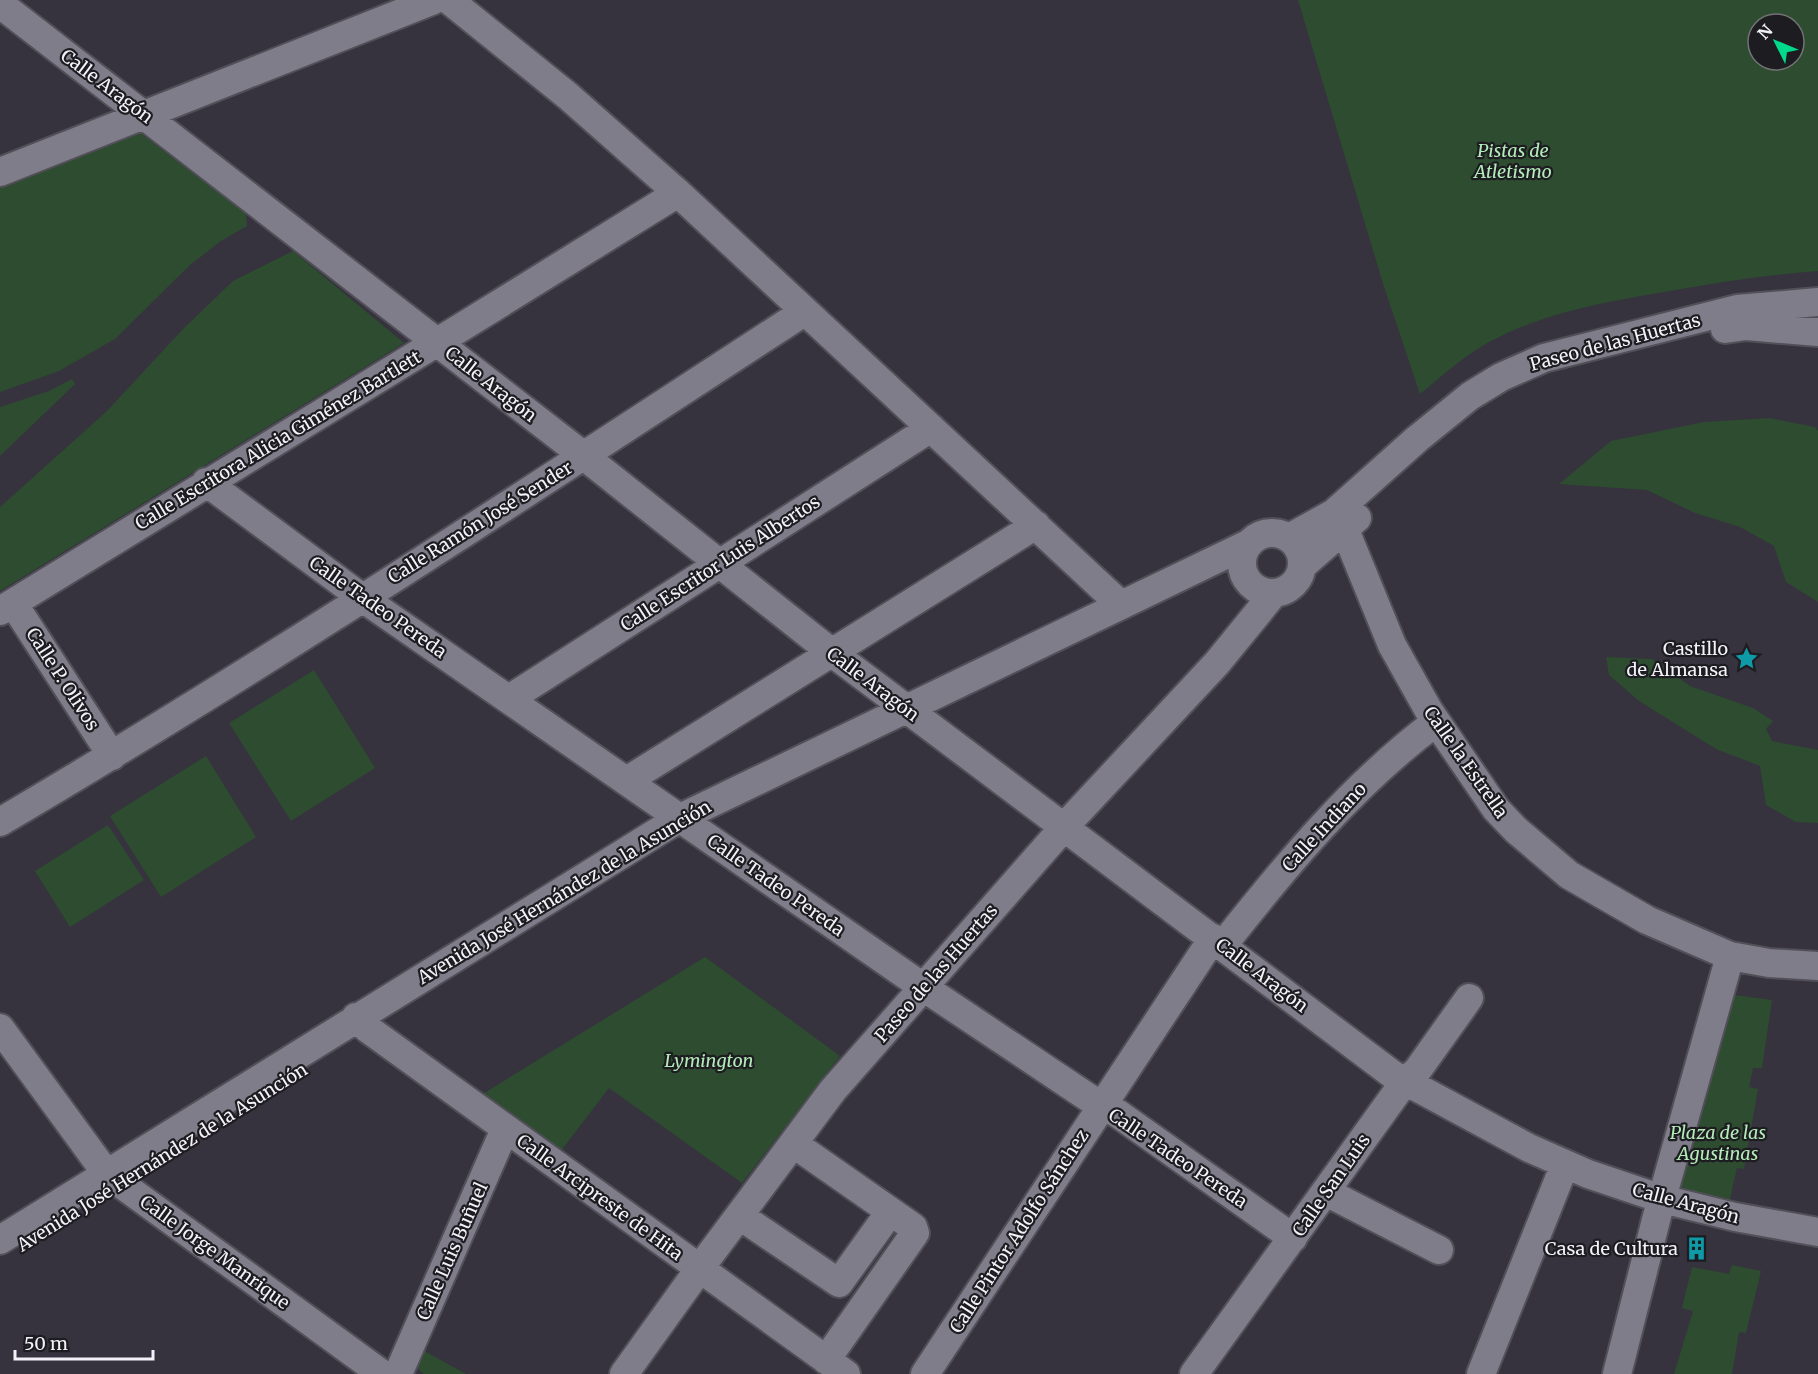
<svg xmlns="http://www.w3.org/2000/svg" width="1818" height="1374" font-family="Merriweather,serif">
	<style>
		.green { fill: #2d4c30; fill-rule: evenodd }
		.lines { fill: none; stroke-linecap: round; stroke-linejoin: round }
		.minor-casing { stroke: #514f58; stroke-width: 32 }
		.minor { stroke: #807d8a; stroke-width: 28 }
		.labels { text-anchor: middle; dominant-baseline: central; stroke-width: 4.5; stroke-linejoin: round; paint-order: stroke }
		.street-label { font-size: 18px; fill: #f4f2f9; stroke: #1d1c21 }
		.park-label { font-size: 18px; font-style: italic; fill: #b4ecb9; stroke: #1d1c21 }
		.poi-label { font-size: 18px; fill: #f4f2f9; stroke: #1d1c21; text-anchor: end }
	</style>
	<rect width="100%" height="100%" fill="#36333e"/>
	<!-- green -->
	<path class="green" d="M 1298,0 L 1818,0 L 1818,271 C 1766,275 1715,283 1664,292 C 1605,302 1543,313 1489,342 C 1464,356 1442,376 1420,394 L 1384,287 ZM 1758,24 L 1794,24 L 1794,60 L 1758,60 Z
		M 139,132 L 246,214 L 247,226 L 221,241 L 190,265 L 115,339 L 59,371 L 0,392 L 0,187 Z
		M 293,251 L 404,343 L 0,591 L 0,507 L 107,411 L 184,328 L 233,281 Z
		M 72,379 L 75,384 L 0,456 L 0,407 L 49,391 Z
		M 1769,418 L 1815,427 L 1818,431 L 1818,602 L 1786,582 L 1774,546 L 1740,527 L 1695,513 L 1647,490 L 1559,484 L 1611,441 L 1704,422 Z
		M 1606,657 L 1652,659 L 1690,686 L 1753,708 L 1773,721 L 1766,729 L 1772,741 L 1818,750 L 1818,823 L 1796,822 L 1766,805 L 1760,766 L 1716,749 L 1639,701 L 1609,675 Z
		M 314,670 L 375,768 L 291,821 L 229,723 Z
		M 206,756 L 256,837 L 161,897 L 110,816 Z
		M 108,825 L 144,880 L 70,927 L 35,871 Z
		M 705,957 L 840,1056 L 742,1183 L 609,1088 L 560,1152 L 481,1095 Z
		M 1727,994 L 1772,1000 L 1762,1068 L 1753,1068 L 1749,1087 L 1758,1089 L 1744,1169 L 1737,1168 L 1729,1203 L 1674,1192 Z
		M 1732,1265 L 1761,1271 L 1746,1333 L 1739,1332 L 1732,1374 L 1674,1374 L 1693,1311 L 1682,1308 L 1692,1267 L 1729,1274 Z
		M 419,1348 L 466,1374 L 424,1374 L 412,1364 Z"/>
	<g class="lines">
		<defs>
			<path id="minor" d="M 449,0 L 568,96 L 678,193 L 1121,605
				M 0,4 L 584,456 L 831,652 L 1392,1074 L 1529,1148 L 1588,1174 L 1662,1199 L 1735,1217 L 1818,1232
				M 0,172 L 434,0
				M 1725,329 L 1746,326 L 1818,332
				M 206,482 L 361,597 L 923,987 L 1101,1106 L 1117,1113 L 1293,1238
				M 1345,530 L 1392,645 L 1429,711 L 1496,809 L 1516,830 L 1569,875 L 1647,920 L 1730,956 L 1769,963 L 1818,966
				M1242 563a30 30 0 1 1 60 0a30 30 0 1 1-60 0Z
				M 1289,538 L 1334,513 L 1417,439 L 1470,396 L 1501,377 L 1544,358 L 1737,309 L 1818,302
				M 1302,566 L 1357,518
				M 13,603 L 112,756
				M 0,611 C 225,471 453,334 678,193
				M 509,699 L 931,428
				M 628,780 L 1036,525
				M 0,822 C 273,661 538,485 804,312
				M 1223,945 C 1287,864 1353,784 1436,722
				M 356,1017 L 368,1029 L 846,1374
				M 0,1028 L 106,1173 L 382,1374
				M 794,1144 L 913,1227 L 915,1233 L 826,1360
				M 1326,1192 L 1439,1250
				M 740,1216 L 839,1283 L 890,1212
				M 0,1240 L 680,818 L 1250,543
				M 398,1374 L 505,1129
				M 624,1374 L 700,1268 L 833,1090 L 1065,826 L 1217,663 L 1274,593
				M 925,1374 L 1213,938
				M 1194,1374 L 1405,1081 L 1417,1071 L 1469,998
				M 1481,1374 L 1565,1164
				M 1617,1374 L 1657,1216 L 1730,956"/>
		</defs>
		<!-- minor casing -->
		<use href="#minor" class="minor-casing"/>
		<!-- minor -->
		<use href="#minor" class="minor"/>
	</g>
	<!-- icons -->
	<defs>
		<symbol id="sight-bare" viewBox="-9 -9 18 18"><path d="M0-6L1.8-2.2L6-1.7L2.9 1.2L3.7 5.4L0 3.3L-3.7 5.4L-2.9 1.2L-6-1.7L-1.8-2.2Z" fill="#0f9aa8" stroke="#1d1c21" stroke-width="2.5" paint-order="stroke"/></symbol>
		<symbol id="building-bare" viewBox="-9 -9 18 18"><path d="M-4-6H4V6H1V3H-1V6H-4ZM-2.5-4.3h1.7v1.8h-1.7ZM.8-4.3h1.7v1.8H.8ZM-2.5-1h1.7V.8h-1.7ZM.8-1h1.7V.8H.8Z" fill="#0f9aa8" stroke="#1d1c21" stroke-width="2.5" paint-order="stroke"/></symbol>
	</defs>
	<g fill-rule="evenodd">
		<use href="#sight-bare" x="1730" y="642" width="33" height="33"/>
		<use href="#building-bare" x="1680" y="1232" width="33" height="33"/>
	</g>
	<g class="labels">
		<!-- street labels -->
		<g class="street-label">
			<text transform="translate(107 86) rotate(37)">Calle Aragón</text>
			<text transform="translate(1615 342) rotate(-15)">Paseo de las Huertas</text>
			<text transform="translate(491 384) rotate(38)">Calle Aragón</text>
			<text transform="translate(278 440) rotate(-31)">Calle Escritora Alicia Giménez Bartlett</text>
			<text transform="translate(480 522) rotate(-32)">Calle Ramón José Sender</text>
			<text transform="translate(720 563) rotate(-33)">Calle Escritor Luis Albertos</text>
			<text transform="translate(378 607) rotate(35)">Calle Tadeo Pereda</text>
			<text transform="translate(63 679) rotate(57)">Calle P. Olivos</text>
			<text transform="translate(873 684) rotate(37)">Calle Aragón</text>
			<text transform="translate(1466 762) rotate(55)">Calle la Estrella</text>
			<text transform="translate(1324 827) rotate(-47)">Calle Indiano</text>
			<text transform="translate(776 885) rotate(35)">Calle Tadeo Pereda</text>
			<text transform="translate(564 892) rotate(-31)">Avenida José Hernández de la Asunción</text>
			<text transform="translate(936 973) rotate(-49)">Paseo de las Huertas</text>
			<text transform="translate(1262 975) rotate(37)">Calle Aragón</text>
			<text transform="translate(162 1157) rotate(-32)">Avenida José Hernández de la Asunción</text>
			<text transform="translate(1178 1158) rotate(34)">Calle Tadeo Pereda</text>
			<text transform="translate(1331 1185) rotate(-55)">Calle San Luis</text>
			<text transform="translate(600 1197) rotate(36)">Calle Arcipreste de Hita</text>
			<text transform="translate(1686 1203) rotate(15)">Calle Aragón</text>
			<text transform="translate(1019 1231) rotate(-57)">Calle Pintor Adolfo Sánchez</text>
			<text transform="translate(452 1251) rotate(-66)">Calle Luis Buñuel</text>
			<text transform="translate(215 1252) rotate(36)">Calle Jorge Manrique</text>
		</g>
		<!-- park labels -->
		<g class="park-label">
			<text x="1513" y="150">Pistas de<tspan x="1513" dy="21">Atletismo</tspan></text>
			<text x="709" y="1060">Lymington</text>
			<text x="1718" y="1132">Plaza de las<tspan x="1718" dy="21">Agustinas</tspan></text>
		</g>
		<!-- poi labels -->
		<g class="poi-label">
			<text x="1728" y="648">Castillo<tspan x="1728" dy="21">de Almansa</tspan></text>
			<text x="1678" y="1248">Casa de Cultura</text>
		</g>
	</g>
	<!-- north arrow -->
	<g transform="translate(1776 42) rotate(313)"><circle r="28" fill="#1d1c21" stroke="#737277" stroke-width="1.5"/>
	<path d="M0-4.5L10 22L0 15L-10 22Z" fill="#01d98b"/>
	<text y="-9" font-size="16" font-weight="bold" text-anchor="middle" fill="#f4f2f9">N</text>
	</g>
	<!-- scale -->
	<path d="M15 1350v9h138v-9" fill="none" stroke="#f4f2f9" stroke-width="3"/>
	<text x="24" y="1350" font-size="18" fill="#f4f2f9" stroke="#1d1c21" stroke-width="4.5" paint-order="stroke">50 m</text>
</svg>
